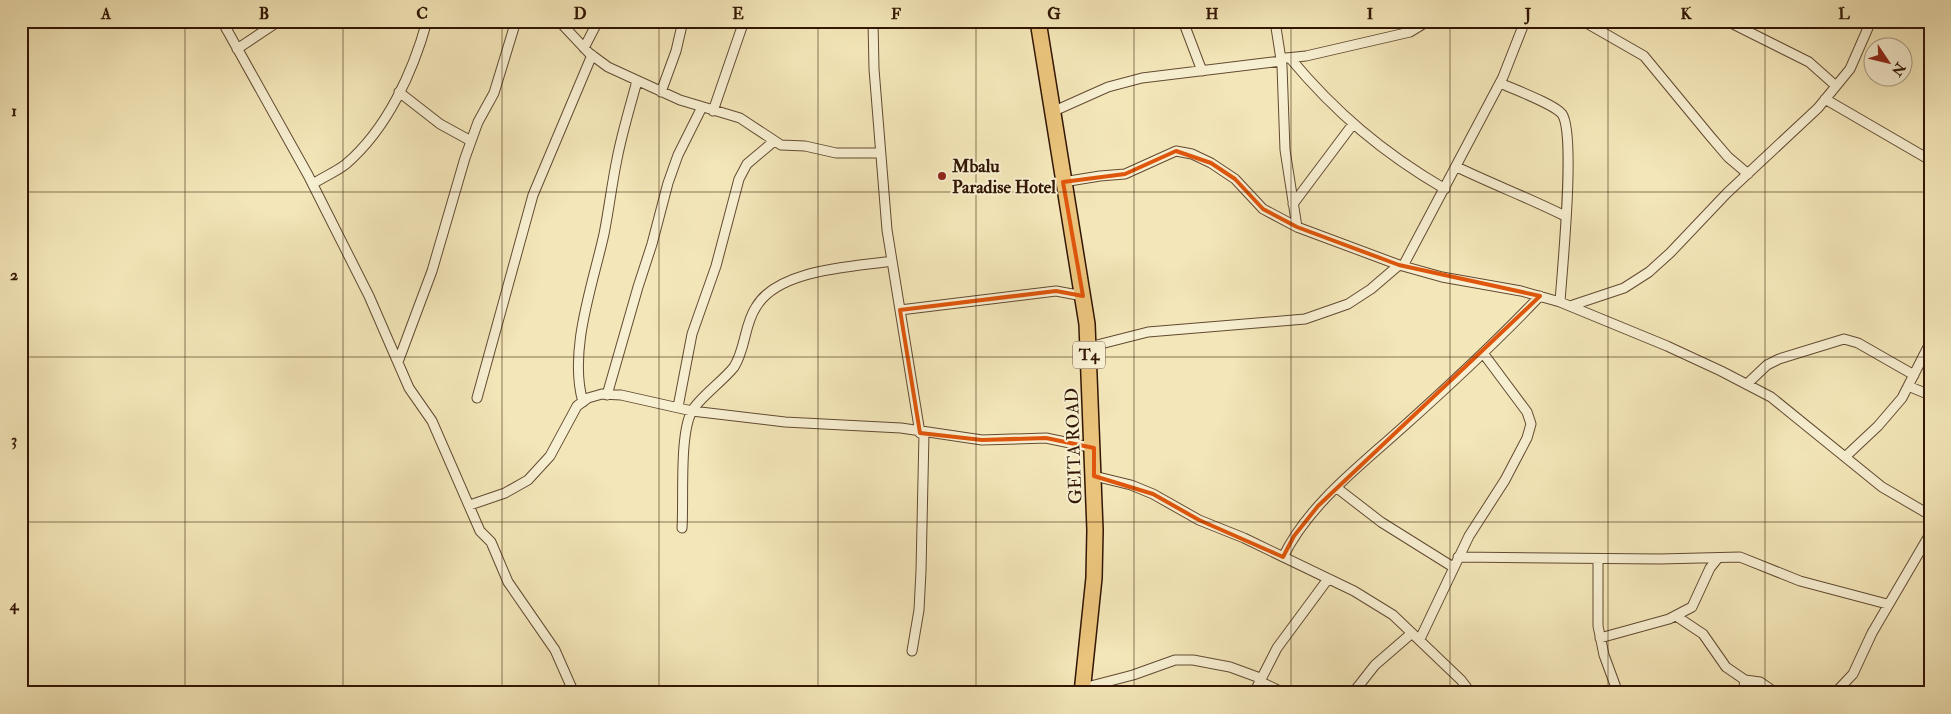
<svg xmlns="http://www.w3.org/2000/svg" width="1951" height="714" font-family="'IM FELL Double Pica',serif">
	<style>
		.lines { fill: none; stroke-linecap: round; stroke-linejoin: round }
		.minor-casing { stroke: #624a31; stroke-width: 11 }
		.trunk-casing { stroke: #321604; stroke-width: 18 }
		.minor { stroke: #f7efd1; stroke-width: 9 }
		.trunk { stroke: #eac37c; stroke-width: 15 }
		.marked { fill: none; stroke: #df560c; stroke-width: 4; stroke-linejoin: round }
		.grid { fill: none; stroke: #321604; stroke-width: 1; stroke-opacity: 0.55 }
		.poi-dot { fill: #8f2418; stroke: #f7efd1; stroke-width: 2 }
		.labels { text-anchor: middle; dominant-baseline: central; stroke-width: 4; stroke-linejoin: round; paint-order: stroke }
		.shield { fill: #f7efd1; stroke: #6d5742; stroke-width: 1 }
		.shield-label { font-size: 16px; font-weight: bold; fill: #321604 }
		.poi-label { font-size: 18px; font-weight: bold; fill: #321604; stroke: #f7efd1; text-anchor: start }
		.street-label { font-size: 18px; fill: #321604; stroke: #f7efd1 }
		.neatline { fill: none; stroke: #321604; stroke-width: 2 }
		.grid-label { font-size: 16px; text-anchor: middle; font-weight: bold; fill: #321604 }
	</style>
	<rect width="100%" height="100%" fill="#f3e6b8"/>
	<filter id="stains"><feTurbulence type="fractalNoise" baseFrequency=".004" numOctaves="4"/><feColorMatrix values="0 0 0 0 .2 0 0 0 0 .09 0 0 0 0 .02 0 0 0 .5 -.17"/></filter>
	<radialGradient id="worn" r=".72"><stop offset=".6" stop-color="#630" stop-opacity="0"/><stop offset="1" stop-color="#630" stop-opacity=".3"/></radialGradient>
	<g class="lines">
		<defs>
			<path id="minor" d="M 222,21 L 308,175 L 369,296 L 409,388 L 432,421 L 480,531 L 491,542 L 508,582 L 555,650 L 574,693
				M 559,21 L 589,53 L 608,67 L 680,100 L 740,118 L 781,145 L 805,146 L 836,153 L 880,153
				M 873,21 L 874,69 L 887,230 L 920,433
				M 1183,21 L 1202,71
				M 1275,21 L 1282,66 L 1285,150 L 1297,227
				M 1583,21 L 1644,56 L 1710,136 L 1728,157 L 1748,174
				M 1727,21 L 1809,62 L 1836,86
				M 584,48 L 598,21
				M 237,49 L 279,21
				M 1286,58 L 1306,56 L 1410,32 L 1428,21
				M 1290,58 C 1335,112 1383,153 1445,189
				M 1500,83 C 1513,89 1554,104 1562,114 C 1576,134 1562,271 1560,302
				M 399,92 L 440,124 L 471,141
				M 661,92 L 676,51 L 683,21
				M 1825,99 L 1930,160
				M 713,111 L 744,21
				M 1052,112 L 1108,87 L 1142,78 L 1281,61
				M 1457,167 C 1492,184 1529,198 1565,216
				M 1063,182 L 1100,176 L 1125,174 L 1176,151 L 1192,154 L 1211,163 L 1235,179 L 1263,209 L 1297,227 L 1399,265 L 1442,277 L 1521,291 L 1560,302 L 1667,346 L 1721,371 L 1771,397 L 1882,487 L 1930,515
				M 313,184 C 323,177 336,172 346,164 C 387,129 413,72 427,21
				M 1293,204 L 1353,124
				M 1403,266 L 1503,77 L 1525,21
				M 1570,306 L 1624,288 L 1649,272 L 1670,253 L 1727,193 L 1818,108 L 1850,69 L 1871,21
				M 900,310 L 1056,291 L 1083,296
				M 1089,347 L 1148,332 L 1305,319 L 1348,304 L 1371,289 L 1399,265
				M 398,362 L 432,271 L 465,158 L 478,122 L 494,93 L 516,21
				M 1747,384 L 1767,365 L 1779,359 L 1844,339 L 1858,343 L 1914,375
				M 1908,386 L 1930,395
				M 607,395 L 638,287 L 652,244 L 668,183 L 678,155 L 702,107
				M 477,398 L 533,195 L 592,55
				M 583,402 C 568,351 593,284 604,234 C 609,209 612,183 617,159 C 622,133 630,107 637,81
				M 678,407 L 692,334 L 716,266 L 739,179 L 747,164 L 773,142
				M 1845,457 L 1878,426 L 1902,398 L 1930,343
				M 1094,476 L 1131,485 L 1153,494 L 1199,520 L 1244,538 L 1354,591 L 1393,615 L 1461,680 L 1471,693
				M 1337,488 L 1381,522 L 1453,567
				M 470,505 L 505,493 L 528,480 L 550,456 L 577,406 L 588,398 L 602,394 L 621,395 L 692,411 L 785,422 L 901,428 L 982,440 L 1046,438 L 1094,448
				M 682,528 C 684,500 679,434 692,411 C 699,398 723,381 734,367 C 746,348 744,325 756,307 C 778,269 852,267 892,261
				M 1283,557 C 1309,504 1359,467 1403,427 C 1450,385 1496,342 1540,296
				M 1458,557 L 1660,559 L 1740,557 L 1800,581 L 1887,604
				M 1598,559 L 1598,626 L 1604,655 L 1618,693
				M 1676,616 L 1703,634 L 1726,667 L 1745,680 L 1743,693
				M 1600,638 L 1669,619 L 1692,607 L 1710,568 L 1718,558
				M 1420,639 L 1469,536 L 1505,480 L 1527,438 L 1531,424 L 1527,412 L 1483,353
				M 912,651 L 919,610 L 921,571 L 924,433
				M 1745,680 L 1760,682 L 1776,693
				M 1259,681 L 1284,693
				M 1083,688 L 1133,675 L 1175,660 L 1193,660 L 1230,667 L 1260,678
				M 1254,693 L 1277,648 L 1328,579
				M 1353,693 L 1375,665 L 1412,633
				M 1835,693 L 1853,674 L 1872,633 L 1930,534"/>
			<path id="trunk" d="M 1038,21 L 1087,324 L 1095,530 L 1094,578 L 1082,693"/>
		</defs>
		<!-- minor casing -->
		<use href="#minor" class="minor-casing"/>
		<!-- trunk casing -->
		<use href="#trunk" class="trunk-casing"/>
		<!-- minor -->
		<use href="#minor" class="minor"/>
		<!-- trunk -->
		<use href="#trunk" class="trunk"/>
	</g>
	<!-- marked area -->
	<path class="marked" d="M 1176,151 L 1211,163 L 1235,179 L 1263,209 L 1297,227 L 1399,265 L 1540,296 L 1318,506 L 1294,536 L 1283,557 L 1199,520 L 1153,494 L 1094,476 L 1094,448 L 1046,438 L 982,440 L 920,433 L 900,310 L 1056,291 L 1083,296 L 1063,182 L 1125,174 Z"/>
	<!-- grid -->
	<path class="grid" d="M 185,21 L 185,693M 343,21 L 343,693M 502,21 L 502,693M 659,21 L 659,693M 818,21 L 818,693M 976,21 L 976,693M 1134,21 L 1134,693M 1291,21 L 1291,693M 1450,21 L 1450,693M 1608,21 L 1608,693M 1765,21 L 1765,693M 21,192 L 1930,192M 21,357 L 1930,357M 21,522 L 1930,522"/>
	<!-- markers -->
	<circle class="poi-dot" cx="942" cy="176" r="5"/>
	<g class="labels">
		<!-- shield labels -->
		<rect class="shield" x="1073" y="341.5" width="32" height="27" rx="4"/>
		<g class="shield-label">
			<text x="1089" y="355">T4</text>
		</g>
		<!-- poi labels -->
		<g class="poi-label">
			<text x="952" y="166">Mbalu<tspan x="952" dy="21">Paradise Hotel</tspan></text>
		</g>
		<!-- street labels -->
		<g class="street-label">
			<text transform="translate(1074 446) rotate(-92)">GEITA ROAD</text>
		</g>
	</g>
	<!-- margin -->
	<rect width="1951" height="714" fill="none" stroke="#f3e6b8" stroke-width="55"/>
	<!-- north arrow -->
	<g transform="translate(1888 62) rotate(125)"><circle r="24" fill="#f7efd1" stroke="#a8987f"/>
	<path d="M0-4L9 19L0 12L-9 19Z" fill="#8f2418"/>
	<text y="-8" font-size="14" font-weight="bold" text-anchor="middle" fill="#321604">N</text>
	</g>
	<rect x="28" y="28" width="1896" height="658" class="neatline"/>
	<g class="grid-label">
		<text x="106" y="19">A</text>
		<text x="264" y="19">B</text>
		<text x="422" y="19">C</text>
		<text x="580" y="19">D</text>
		<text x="738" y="19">E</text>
		<text x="896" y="19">F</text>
		<text x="1054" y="19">G</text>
		<text x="1212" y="19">H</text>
		<text x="1370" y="19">I</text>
		<text x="1528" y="19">J</text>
		<text x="1686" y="19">K</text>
		<text x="1844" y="19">L</text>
		<text x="14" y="116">1</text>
		<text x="14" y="280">2</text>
		<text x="14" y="445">3</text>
		<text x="14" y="610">4</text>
	</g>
	<rect width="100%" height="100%" filter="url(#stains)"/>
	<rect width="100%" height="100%" fill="url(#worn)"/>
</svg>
